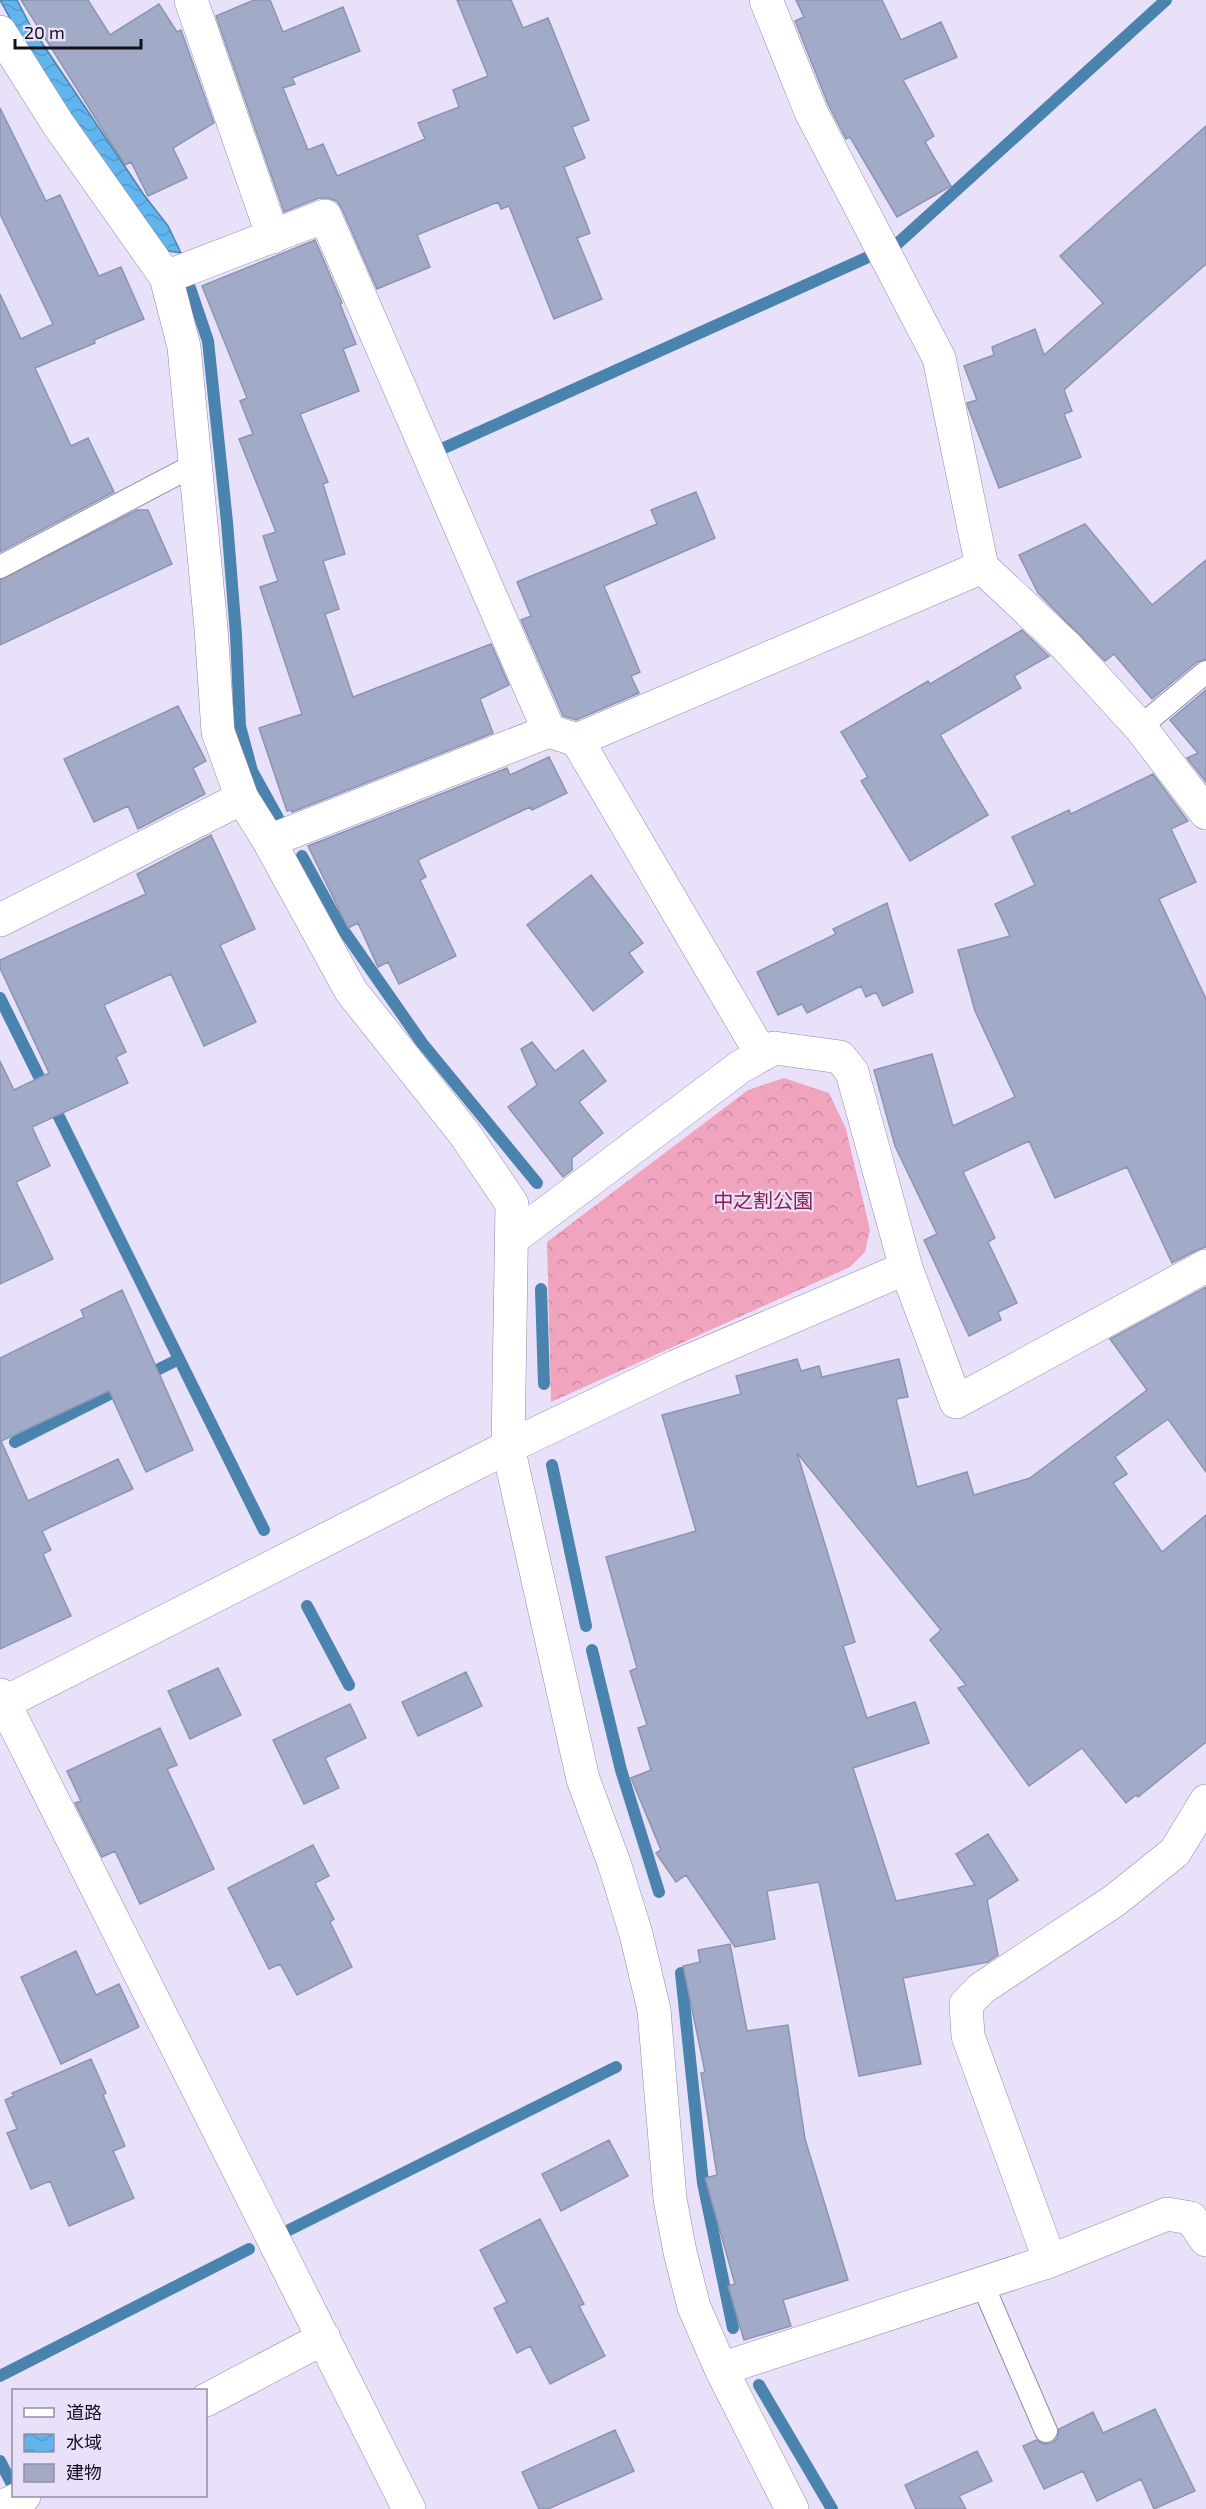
<svg xmlns="http://www.w3.org/2000/svg" width="1206" height="2509" font-family="'Exo 2','Noto Sans JP',sans-serif">
	<style>
		.forest { fill: url(#forest-crowns) }
		.water { fill: url(#water-waves); stroke: #4b83af; stroke-width: 1.5 }
		.lines { fill: none; stroke-linecap: round; stroke-linejoin: round }
		.stream { stroke: #4b83af; stroke-width: 12 }
		.building { fill: #a1aac7; stroke: #8b95b1; stroke-width: 1.5 }
		.service-casing { stroke: #938aa6; stroke-width: 24 }
		.minor-casing { stroke: #938aa6; stroke-width: 34 }
		.tertiary-casing { stroke: #938aa6; stroke-width: 34 }
		.service { stroke: #fff; stroke-width: 22 }
		.minor { stroke: #fff; stroke-width: 33 }
		.tertiary { stroke: #fff; stroke-width: 33 }
		.labels { text-anchor: middle; dominant-baseline: central; stroke-width: 4.5; stroke-linejoin: round; paint-order: stroke }
		.park-label { font-size: 20px; fill: #891e4f; stroke: #e9e1fa }
	</style>
	<defs>
		<pattern id="forest-crowns" width="20" height="18" patternUnits="userSpaceOnUse" patternTransform="scale(1.5)"><rect width="20" height="18" fill="#f0a4bd"/><path d="M2 6a3 3 0 1 1 6 0M12 15a3 3 0 1 1 6 0" fill="none" stroke="#cd8ca2"/></pattern>
		<pattern id="water-waves" width="16" height="10" patternUnits="userSpaceOnUse" patternTransform="scale(1.5)"><rect width="16" height="10" fill="#62b4ef"/><path d="M0 5q4-4 8 0t8 0" fill="none" stroke="#549acc"/></pattern>
	</defs>
	<rect width="100%" height="100%" fill="#e9e1fa"/>
	<!-- forest -->
	<path class="forest" d="M 784,1078 L 829,1093 L 846,1129 L 870,1230 L 865,1252 L 850,1267 L 551,1402 L 547,1242 L 748,1090 Z"/>
	<!-- water -->
	<path class="water" d="M 0,0 L 17,0 L 30,25 L 144,195 L 168,226 L 181,253 L 163,250 L 35,63 Z"/>
	<g class="lines">
		<!-- stream -->
		<path class="stream" d="M 897,244 L 1166,0
			M 190,288 L 208,341 L 227,522 L 236,635 L 240,726 L 252,771 L 278,818
			M 444,448 L 866,258
			M 302,856 L 339,924 L 422,1043 L 537,1183
			M 0,998 L 264,1530
			M 541,1289 L 544,1384
			M 145,1376 L 179,1359
			M 15,1442 L 124,1387
			M 552,1465 L 586,1626
			M 307,1606 L 349,1685
			M 592,1650 L 621,1770 L 659,1892
			M 681,1973 L 703,2183 L 733,2328
			M 289,2230 L 616,2067
			M 0,2376 L 249,2249
			M 759,2385 L 832,2509
			M 0,2461 L 14,2488"/>
	</g>
	<!-- building -->
	<path class="building" d="M 21,0 L 88,0 L 110,35 L 159,4 L 177,32 L 181,30 L 214,123 L 173,148 L 187,178 L 148,196 L 131,162 L 125,165 Z
		M 254,0 L 270,0 L 283,32 L 343,7 L 360,51 L 292,78 L 295,84 L 283,88 L 308,150 L 323,144 L 337,176 L 425,139 L 418,123 L 459,107 L 453,90 L 488,76 L 457,0 L 511,0 L 523,28 L 548,18 L 589,120 L 572,127 L 585,158 L 564,167 L 590,233 L 577,238 L 602,299 L 554,319 L 509,206 L 501,209 L 498,202 L 417,235 L 430,267 L 377,289 L 342,209 L 337,201 L 328,198 L 319,198 L 284,212 L 216,16 Z
		M 796,0 L 882,0 L 901,40 L 941,22 L 957,57 L 903,80 L 934,136 L 925,142 L 951,186 L 897,217 L 850,137 L 846,139 L 828,104 L 795,21 L 804,17 Z
		M 0,108 L 46,201 L 60,195 L 99,276 L 121,267 L 144,319 L 94,340 L 95,343 L 35,368 L 71,446 L 88,438 L 114,492 L 0,552 L 0,294 L 21,339 L 53,324 L 0,214 Z
		M 1206,126 L 1206,264 L 1064,390 L 1072,411 L 1064,414 L 1081,457 L 999,488 L 968,407 L 967,403 L 977,400 L 964,366 L 994,355 L 992,347 L 1035,329 L 1044,355 L 1103,303 L 1060,256 Z
		M 315,240 L 342,303 L 340,304 L 356,344 L 343,349 L 359,391 L 300,414 L 328,482 L 323,484 L 345,554 L 323,561 L 339,609 L 325,614 L 353,697 L 491,644 L 509,685 L 480,699 L 493,733 L 292,812 L 291,810 L 287,811 L 259,728 L 302,714 L 260,587 L 278,581 L 263,536 L 276,532 L 239,439 L 253,434 L 240,401 L 247,398 L 202,286 Z
		M 696,492 L 715,538 L 604,586 L 640,672 L 631,676 L 639,693 L 576,720 L 563,716 L 521,620 L 531,616 L 517,582 L 657,524 L 651,510 Z
		M 137,510 L 148,510 L 172,564 L 0,645 L 0,580 Z
		M 1085,524 L 1152,605 L 1206,560 L 1206,659 L 1197,662 L 1152,699 L 1114,654 L 1105,661 L 1038,593 L 1019,555 Z
		M 1022,630 L 1049,656 L 1014,676 L 1021,688 L 940,735 L 988,815 L 910,861 L 861,781 L 868,777 L 841,732 L 928,681 L 930,684 Z
		M 1206,690 L 1206,782 L 1187,758 L 1198,753 L 1170,720 Z
		M 178,706 L 206,761 L 193,768 L 205,794 L 138,829 L 128,806 L 94,822 L 64,759 Z
		M 549,757 L 567,793 L 532,810 L 530,807 L 418,860 L 426,877 L 420,880 L 456,956 L 399,984 L 388,962 L 378,967 L 358,923 L 348,928 L 308,846 L 507,768 L 510,775 Z
		M 1153,774 L 1188,821 L 1171,829 L 1196,882 L 1159,899 L 1206,999 L 1206,1247 L 1197,1250 L 1172,1263 L 1127,1167 L 1055,1198 L 1029,1141 L 963,1172 L 995,1238 L 988,1242 L 1017,1303 L 998,1312 L 1001,1320 L 969,1336 L 924,1240 L 937,1234 L 895,1146 L 874,1070 L 932,1054 L 953,1126 L 1015,1097 L 975,1011 L 958,950 L 1010,936 L 995,904 L 1035,885 L 1012,837 L 1069,810 L 1071,814 Z
		M 211,835 L 255,929 L 220,945 L 256,1022 L 204,1046 L 171,974 L 104,1005 L 126,1052 L 116,1057 L 128,1083 L 32,1127 L 50,1166 L 16,1182 L 53,1259 L 0,1284 L 0,1061 L 14,1090 L 49,1073 L 0,968 L 0,960 L 146,894 L 137,874 Z
		M 591,875 L 643,943 L 629,953 L 643,972 L 593,1011 L 527,925 Z
		M 887,903 L 913,992 L 883,1006 L 876,992 L 866,997 L 861,986 L 807,1013 L 802,1004 L 778,1015 L 757,972 L 836,934 L 833,929 Z
		M 532,1042 L 555,1071 L 583,1050 L 606,1081 L 579,1102 L 603,1133 L 572,1158 L 572,1170 L 563,1177 L 508,1107 L 537,1085 L 521,1049 Z
		M 1206,1287 L 1206,1472 L 1168,1419 L 1115,1457 L 1127,1474 L 1113,1483 L 1162,1552 L 1206,1515 L 1206,1742 L 1138,1797 L 1136,1795 L 1126,1803 L 1082,1748 L 1029,1786 L 958,1688 L 966,1685 L 930,1640 L 941,1630 L 797,1453 L 855,1642 L 843,1646 L 867,1718 L 915,1702 L 929,1743 L 853,1768 L 896,1901 L 975,1885 L 956,1854 L 988,1834 L 1018,1880 L 987,1900 L 998,1955 L 988,1962 L 903,1978 L 921,2064 L 859,2076 L 819,1882 L 767,1891 L 775,1939 L 735,1947 L 686,1875 L 676,1882 L 656,1853 L 661,1850 L 631,1778 L 651,1770 L 638,1728 L 647,1725 L 630,1671 L 637,1668 L 606,1557 L 696,1531 L 662,1415 L 741,1394 L 736,1376 L 797,1359 L 801,1371 L 819,1366 L 822,1377 L 899,1359 L 908,1397 L 896,1399 L 917,1487 L 967,1472 L 974,1495 L 1030,1478 L 1147,1390 L 1110,1339 Z
		M 122,1290 L 193,1450 L 146,1472 L 109,1391 L 1,1441 L 28,1501 L 118,1459 L 133,1489 L 42,1531 L 51,1550 L 43,1554 L 71,1616 L 0,1649 L 0,1358 L 84,1317 L 81,1310 Z
		M 218,1668 L 241,1715 L 190,1739 L 168,1691 Z
		M 466,1672 L 482,1706 L 418,1736 L 402,1702 Z
		M 350,1704 L 366,1738 L 325,1758 L 339,1788 L 304,1804 L 273,1740 Z
		M 160,1728 L 177,1765 L 167,1769 L 214,1869 L 140,1904 L 115,1851 L 102,1857 L 75,1803 L 81,1801 L 67,1771 Z
		M 313,1845 L 329,1876 L 315,1883 L 334,1919 L 330,1922 L 352,1967 L 297,1995 L 280,1964 L 269,1969 L 228,1888 Z
		M 730,1944 L 747,2031 L 788,2025 L 805,2139 L 848,2280 L 783,2300 L 791,2326 L 744,2340 L 728,2286 L 735,2284 L 705,2178 L 717,2175 L 701,2073 L 705,2072 L 683,1966 L 700,1962 L 698,1950 Z
		M 76,1951 L 96,1995 L 119,1984 L 139,2027 L 61,2064 L 21,1977 Z
		M 91,2059 L 106,2093 L 103,2095 L 125,2146 L 113,2151 L 134,2198 L 69,2226 L 50,2181 L 31,2189 L 7,2133 L 17,2129 L 5,2100 L 14,2096 L 12,2093 Z
		M 609,2140 L 628,2176 L 561,2211 L 542,2174 Z
		M 540,2219 L 584,2304 L 579,2306 L 605,2356 L 550,2384 L 530,2346 L 517,2353 L 494,2308 L 507,2302 L 480,2250 Z
		M 1155,2409 L 1195,2491 L 1154,2509 L 1141,2479 L 1097,2501 L 1083,2471 L 1044,2489 L 1023,2446 L 1036,2440 L 1044,2444 L 1052,2443 L 1057,2439 L 1059,2429 L 1093,2412 L 1103,2433 Z
		M 615,2430 L 634,2471 L 548,2509 L 539,2509 L 522,2472 Z
		M 977,2451 L 992,2481 L 959,2496 L 966,2509 L 916,2509 L 905,2485 Z"/>
	<g class="lines">
		<defs>
			<path id="service" d="M 0,567 L 196,464
				M 1140,727 L 1206,672
				M 982,2283 L 1046,2431"/>
			<path id="minor" d="M 191,0 L 273,237
				M 766,0 L 811,112 L 939,358 L 982,567
				M 0,32 L 58,124 L 166,277 L 184,347 L 211,628 L 218,732 L 242,798 L 269,841 L 351,991 L 464,1133 L 512,1204 L 508,1447 L 583,1779 L 614,1863 L 636,1934 L 654,2010 L 670,2199 L 680,2252 L 694,2307 L 721,2369 L 792,2509
				M 166,277 L 325,216 L 549,731
				M 577,740 L 762,1055
				M 269,841 L 549,731 L 577,740 L 982,567 L 1066,646 L 1140,727 L 1206,813
				M 0,920 L 242,798
				M 512,1239 L 740,1067 L 774,1048 L 840,1057 L 852,1072 L 906,1268
				M 508,1447 L 675,1367 L 906,1268 L 956,1402 L 1206,1266
				M 0,1695 L 409,2509
				M 1050,2261 L 968,2036 L 966,2004 L 982,1988 L 1114,1901 L 1175,1852 L 1206,1801
				M 721,2369 L 1050,2261 L 1167,2214 L 1191,2218 L 1206,2240
				M 206,2400 L 324,2338
				M 0,2508 L 24,2496"/>
			<path id="tertiary" d="M 0,1705 L 508,1447"/>
		</defs>
		<!-- service casing -->
		<use href="#service" class="service-casing"/>
		<!-- minor casing -->
		<use href="#minor" class="minor-casing"/>
		<!-- tertiary casing -->
		<use href="#tertiary" class="tertiary-casing"/>
		<!-- service -->
		<use href="#service" class="service"/>
		<!-- minor -->
		<use href="#minor" class="minor"/>
		<!-- tertiary -->
		<use href="#tertiary" class="tertiary"/>
	</g>
	<g class="labels">
		<!-- park labels -->
		<g class="park-label">
			<text x="763" y="1200">中之割公園</text>
		</g>
	</g>
	<!-- legend -->
	<rect x="12" y="2389" width="195" height="108" fill="#e9e1fa" stroke="#948ea1" stroke-width="1.5"/>
	<rect x="24" y="2408" width="30" height="9" fill="#ffffff" stroke="#948ea1" stroke-width="1.5"/>
	<text x="66" y="2419" font-size="18" fill="#14111b">道路</text>
	<rect x="24" y="2434" width="30" height="18" fill="url(#water-waves)" stroke="#948ea1" stroke-width="1.5"/>
	<text x="66" y="2449" font-size="18" fill="#14111b">水域</text>
	<rect x="24" y="2464" width="30" height="18" fill="#a1aac7" stroke="#948ea1" stroke-width="1.5"/>
	<text x="66" y="2479" font-size="18" fill="#14111b">建物</text>
	<!-- scale -->
	<path d="M15 39v9h126v-9" fill="none" stroke="#14111b" stroke-width="3"/>
	<text x="24" y="39" font-size="18" fill="#14111b" stroke="#e9e1fa" stroke-width="4.5" paint-order="stroke">20 m</text>
</svg>
